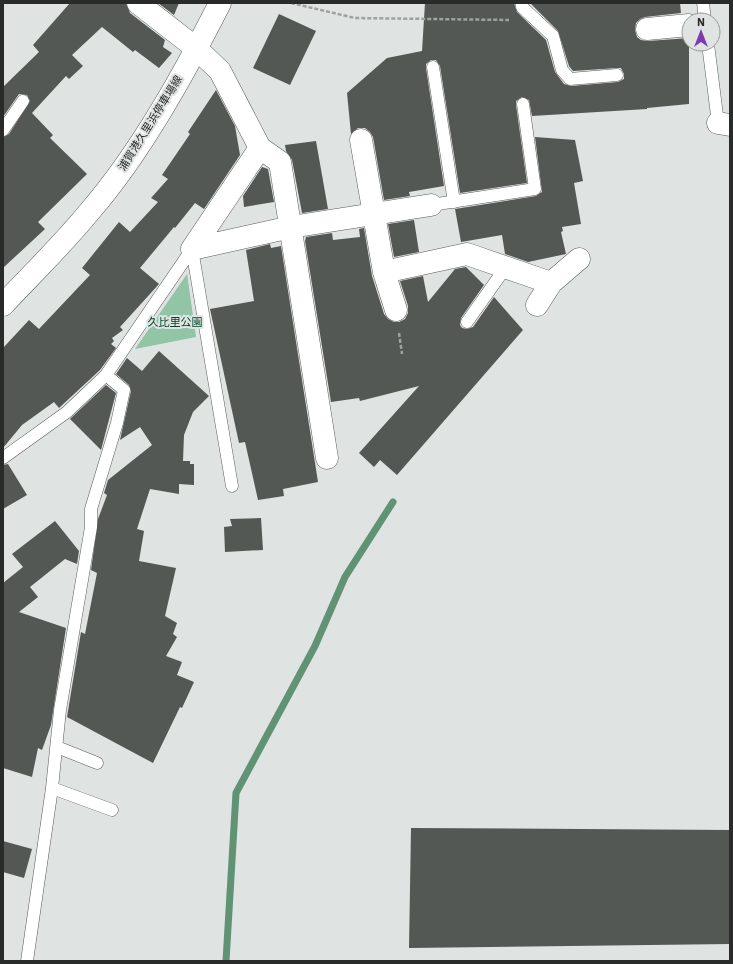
<svg xmlns="http://www.w3.org/2000/svg" width="733" height="964" font-family="'IBM Plex Sans','Noto Sans JP',sans-serif">
	<style>
		.green { fill: #92c5a6 }
		.lines { fill: none; stroke-linecap: round; stroke-linejoin: round }
		.stream { stroke: #5f9374; stroke-width: 7 }
		.building { fill: #545855 }
		.lane-casing { stroke: #585b59; stroke-width: 13 }
		.street-casing { stroke: #585b59; stroke-width: 23 }
		.secondary-casing { stroke: #585b59; stroke-width: 23 }
		.path { stroke: #9ea2a0; stroke-width: 2.5; stroke-dasharray: 4 2; stroke-linecap: butt }
		.lane { stroke: #fff; stroke-width: 12 }
		.street { stroke: #fff; stroke-width: 22 }
		.secondary { stroke: #fff; stroke-width: 22 }
		.labels { text-anchor: middle; dominant-baseline: central; stroke-width: 4; stroke-linejoin: round; paint-order: stroke }
		.street-label { font-size: 11px; fill: #292b2a; stroke: #dfe3e1 }
		.park-label { font-size: 11px; fill: #02482a; stroke: #dfe3e1 }
	</style>
	<rect width="100%" height="100%" fill="#dfe3e1"/>
	<!-- green -->
	<path class="green" d="M 187,273 L 196,337 L 135,349 L 187,274 Z"/>
	<g class="lines">
		<!-- stream -->
		<path class="stream" d="M 226,961 L 236,793 L 315,646 L 345,577 L 393,502"/>
	</g>
	<!-- building -->
	<path class="building" d="M 70,3 L 126,3 L 130,13 L 165,40 L 163,47 L 172,53 L 159,68 L 135,50 L 133,52 L 102,27 L 72,55 L 83,66 L 69,79 L 66,76 L 32,113 L 53,135 L 50,138 L 87,174 L 38,222 L 45,229 L 3,268 L 3,137 L 9,134 L 30,101 L 27,95 L 19,94 L 3,117 L 3,87 L 39,52 L 33,45 Z
		M 158,3 L 179,3 L 174,15 Z
		M 425,3 L 514,3 L 517,12 L 546,40 L 555,72 L 564,84 L 571,86 L 618,82 L 624,79 L 624,74 L 621,68 L 617,68 L 573,71 L 569,66 L 558,31 L 530,3 L 680,3 L 681,13 L 645,17 L 640,19 L 636,23 L 635,30 L 637,37 L 641,40 L 648,41 L 689,38 L 689,104 L 647,108 L 647,109 L 532,116 L 529,100 L 522,97 L 516,101 L 516,105 L 527,183 L 460,193 L 440,66 L 436,60 L 431,60 L 426,64 L 426,68 L 444,186 L 409,192 L 410,196 L 384,200 L 373,137 L 370,132 L 365,128 L 358,128 L 351,134 L 347,93 L 387,58 L 422,51 Z
		M 279,14 L 316,31 L 290,85 L 253,68 Z
		M 216,90 L 235,126 L 240,155 L 204,209 L 195,203 L 175,228 L 174,227 L 140,268 L 159,284 L 120,327 L 123,330 L 112,338 L 114,341 L 111,344 L 116,348 L 100,370 L 59,408 L 54,402 L 22,425 L 3,448 L 3,348 L 29,320 L 39,329 L 90,275 L 82,268 L 119,222 L 130,232 L 158,202 L 151,198 L 168,179 L 162,175 L 190,134 L 188,132 Z
		M 535,137 L 575,140 L 583,181 L 574,183 L 581,224 L 562,227 L 563,231 L 561,232 L 566,254 L 528,262 L 505,254 L 502,235 L 461,242 L 455,209 L 536,196 L 542,192 Z
		M 316,141 L 328,209 L 302,213 L 292,160 L 286,151 L 285,145 Z
		M 262,167 L 268,169 L 274,202 L 244,207 L 243,196 Z
		M 414,220 L 419,252 L 394,257 L 388,224 Z
		M 364,228 L 372,276 L 384,314 L 388,319 L 394,322 L 399,322 L 405,319 L 408,313 L 408,306 L 400,281 L 423,276 L 428,302 L 455,269 L 466,267 L 484,285 L 461,318 L 460,325 L 462,328 L 467,329 L 473,327 L 494,297 L 523,330 L 397,475 L 380,460 L 374,467 L 359,453 L 419,386 L 360,401 L 359,398 L 331,402 L 305,241 L 306,237 L 332,233 L 333,240 L 360,237 L 359,229 Z
		M 270,244 L 271,248 L 281,246 L 318,482 L 283,489 L 284,496 L 258,500 L 245,442 L 239,443 L 210,309 L 254,301 L 246,250 Z
		M 159,351 L 209,396 L 193,412 L 184,435 L 183,461 L 190,461 L 190,464 L 194,464 L 194,485 L 179,484 L 179,494 L 150,489 L 137,529 L 144,531 L 139,561 L 176,568 L 165,616 L 177,623 L 173,634 L 177,637 L 166,656 L 182,662 L 177,675 L 194,682 L 182,708 L 180,707 L 153,763 L 67,717 L 81,632 L 85,634 L 97,573 L 91,570 L 98,519 L 107,495 L 104,493 L 108,480 L 152,445 L 140,427 L 120,440 L 131,391 L 129,385 L 116,374 L 127,358 L 142,371 Z
		M 106,385 L 116,393 L 101,450 L 70,419 Z
		M 8,464 L 27,495 L 3,509 L 3,465 Z
		M 261,518 L 263,550 L 225,552 L 224,527 L 232,526 L 230,519 Z
		M 55,521 L 79,551 L 77,564 L 65,559 L 30,587 L 38,597 L 19,612 L 66,628 L 51,725 L 42,750 L 38,748 L 32,777 L 3,768 L 3,583 L 23,567 L 12,554 Z
		M 411,828 L 730,830 L 730,944 L 409,948 Z
		M 3,841 L 32,849 L 24,878 L 3,872 Z"/>
	<g class="lines">
		<defs>
			<path id="lane" d="M 522,3 L 522,7 L 553,36 L 562,70 L 570,79 L 617,75
				M 703,3 L 705,20
				M 708,44 L 718,123
				M 433,67 L 454,202
				M 3,130 L 23,101
				M 431,205 L 535,189 L 523,104
				M 192,249 L 232,486
				M 467,322 L 506,267
				M 3,458 L 67,412 L 106,375 L 192,249
				M 57,747 L 97,763
				M 52,788 L 112,810
				M 27,961 L 52,788 L 60,710 L 91,527 L 91,509 L 117,423 L 124,390 L 106,375"/>
			<path id="street" d="M 647,29 L 689,25
				M 197,49 L 220,71 L 260,148 L 280,162 L 327,458
				M 718,123 L 730,125
				M 361,140 L 384,272 L 396,310
				M 192,249 L 291,227 L 431,205
				M 192,249 L 260,148
				M 384,272 L 467,254 L 551,283
				M 537,305 L 551,283 L 579,259"/>
			<path id="secondary" d="M 138,3 L 197,49
				M 3,305 C 32,274 63,244 90,211 C 141,152 185,72 220,3"/>
		</defs>
		<!-- lane casing -->
		<use href="#lane" class="lane-casing"/>
		<!-- street casing -->
		<use href="#street" class="street-casing"/>
		<!-- secondary casing -->
		<use href="#secondary" class="secondary-casing"/>
		<!-- path -->
		<path class="path" d="M 291,3 L 355,18 L 509,20
			M 399,333 L 402,354"/>
		<!-- lane -->
		<use href="#lane" class="lane"/>
		<!-- street -->
		<use href="#street" class="street"/>
		<!-- secondary -->
		<use href="#secondary" class="secondary"/>
	</g>
	<g class="labels">
		<!-- street labels -->
		<g class="street-label">
			<text transform="translate(150 123) rotate(-58)">浦賀港久里浜停車場線</text>
		</g>
		<!-- park labels -->
		<g class="park-label">
			<text x="175" y="322">久比里公園</text>
		</g>
	</g>
	<!-- border -->
	<rect width="733" height="964" fill="none" stroke="#292b2a" stroke-width="8"/>
	<!-- north arrow -->
	<g transform="translate(701 32)"><circle r="19" fill="#dfe3e1" stroke="#969998"/>
	<path d="M0-3L7 15L0 10L-7 15Z" fill="#7e3baf"/>
	<text y="-6" font-size="11" font-weight="bold" text-anchor="middle" fill="#292b2a">N</text>
	</g>
</svg>
